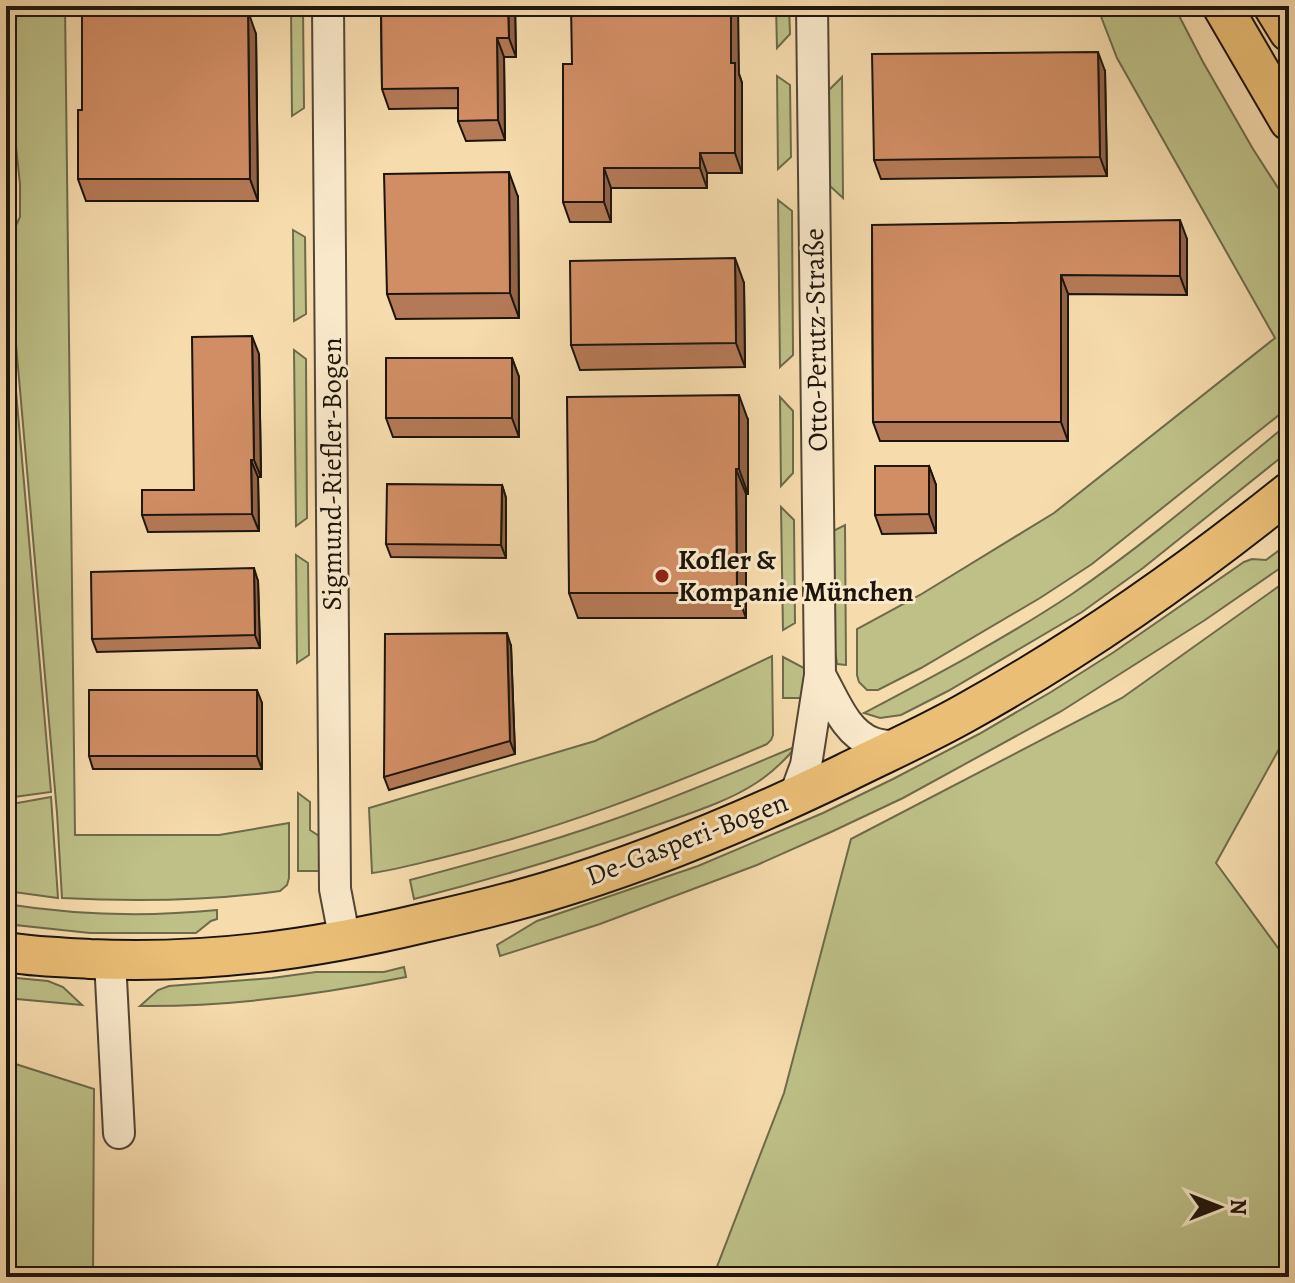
<svg xmlns="http://www.w3.org/2000/svg" width="1295" height="1283" font-family="Alegreya,serif">
	<style>
		.green { fill: #bec088; stroke: #6e6a4a; stroke-width: 2 }
		.lines { fill: none; stroke-linecap: round; stroke-linejoin: round }
		.minor-casing { stroke: #534634; stroke-width: 34 }
		.major-casing { stroke: #1d150c; stroke-width: 42 }
		.minor { stroke: #f9e8ca; stroke-width: 30 }
		.major { stroke: #ebbe76; stroke-width: 38 }
		.wall { fill: #b47956; stroke: #1d150c; stroke-width: 2 }
		.shaded-wall { fill: #926346; stroke: #1d150c; stroke-width: 2 }
		.building { fill: #d18d64; stroke: #1d150c; stroke-width: 2 }
		.poi-dot { fill: #8f2418; stroke: #f9e8ca; stroke-width: 3 }
		.labels { text-anchor: middle; dominant-baseline: central; stroke-width: 6; stroke-linejoin: round; paint-order: stroke }
		.street-label { font-size: 28px; fill: #1d150c; stroke: #f9e8ca }
		.poi-label { font-size: 28px; font-weight: bold; fill: #1d150c; stroke: #f9e8ca; text-anchor: start }
	</style>
	<rect width="100%" height="100%" fill="#f6dbad"/>
	<filter id="stains"><feTurbulence type="fractalNoise" baseFrequency=".0025" numOctaves="4"/><feColorMatrix values="0 0 0 0 .2 0 0 0 0 .09 0 0 0 0 .02 0 0 0 .5 -.17"/></filter>
	<radialGradient id="worn" r=".72"><stop offset=".6" stop-color="#630" stop-opacity="0"/><stop offset="1" stop-color="#630" stop-opacity=".3"/></radialGradient>
	<!-- green -->
	<path class="green" d="M 6,6 L 65,6 L 75,835 L 219,835 L 289,823 L 289,878 L 287,885 L 280,891 C 208,901 136,902 62,898 L 57,813 L 11,287 L 8,242 L 20,217 L 20,184 L 6,53 Z
		M 291,6 L 303,8 L 304,108 L 292,116 Z
		M 776,6 L 789,6 L 790,34 L 777,48 Z
		M 1097,6 L 1174,6 L 1203,62 L 1253,149 L 1289,205 L 1289,407 L 1092,564 L 1040,598 L 921,668 L 878,690 L 867,690 L 859,682 L 857,675 L 857,629 L 920,595 L 1054,513 L 1275,338 L 1117,58 Z
		M 777,76 L 790,85 L 791,157 L 778,169 Z
		M 842,77 L 843,198 L 830,186 L 829,90 Z
		M 6,117 L 15,186 L 16,216 L 6,226 Z
		M 778,200 L 792,211 L 793,355 L 780,367 Z
		M 293,230 L 305,237 L 306,314 L 294,321 Z
		M 6,276 L 51,792 L 6,798 Z
		M 294,350 L 306,359 L 307,518 L 296,526 Z
		M 780,397 L 793,411 L 793,473 L 781,486 Z
		M 1289,423 L 1289,451 L 1143,568 L 1082,612 L 948,691 L 901,715 L 880,718 L 864,713 C 934,676 1006,638 1072,594 C 1148,542 1218,481 1289,423 Z
		M 781,507 L 794,520 L 795,623 L 783,630 Z
		M 845,525 L 846,665 L 837,664 L 834,644 L 833,531 Z
		M 1289,543 L 1289,562 L 1205,620 L 1060,712 L 903,798 L 831,832 L 757,865 L 600,924 L 500,956 L 497,945 L 537,921 L 698,866 L 823,813 L 893,779 L 979,734 L 1051,692 L 1114,652 L 1244,562 L 1252,559 L 1266,560 Z
		M 296,555 L 308,563 L 309,655 L 297,663 Z
		M 1289,579 L 1289,731 L 1216,863 L 1289,963 L 1289,1277 L 713,1277 L 784,1093 L 851,839 L 1122,698 Z
		M 772,656 L 773,735 L 771,740 L 767,744 C 660,790 551,832 437,859 C 416,864 394,870 372,873 L 369,808 L 595,741 Z
		M 783,657 L 806,669 L 806,698 L 783,698 Z
		M 797,746 C 785,760 772,773 756,783 C 729,801 691,813 660,824 C 579,853 497,878 414,899 L 410,880 C 477,862 544,844 609,821 C 673,799 735,772 797,746 Z
		M 298,793 L 310,802 L 310,830 L 322,838 L 322,871 L 298,871 Z
		M 51,797 L 58,898 L 6,891 L 6,805 Z
		M 6,904 C 75,915 147,917 217,910 L 217,919 L 211,921 L 196,933 L 90,933 L 6,924 Z
		M 404,967 L 406,977 C 318,995 230,1007 140,1006 L 158,990 L 169,986 L 272,978 L 316,972 L 384,972 Z
		M 6,977 L 48,981 L 63,987 L 82,1005 L 6,998 Z
		M 6,1061 L 94,1089 L 93,1277 L 6,1277 Z"/>
	<g class="lines">
		<defs>
			<path id="minor" d="M 328,6 L 335,889 L 345,941
				M 820,675 C 834,699 845,733 873,743 C 881,746 890,746 898,747
				M 794,798 L 806,765 L 820,675 L 812,6
				M 110,960 L 119,1133"/>
			<path id="major" d="M 1222,6 L 1289,121
				M 1273,6 L 1289,32
				M 6,952 C 34,957 62,957 90,959 C 207,964 310,950 423,923 C 464,914 505,904 546,892 C 647,862 750,819 845,773 C 885,753 926,735 965,713 C 1079,650 1187,574 1289,492"/>
		</defs>
		<!-- minor casing -->
		<use href="#minor" class="minor-casing"/>
		<!-- major casing -->
		<use href="#major" class="major-casing"/>
		<!-- minor -->
		<use href="#minor" class="minor"/>
		<!-- major -->
		<use href="#major" class="major"/>
	</g>
	<!-- wall -->
	<path class="wall" d="M 381,6 L 515,6 L 516,57 L 504,57 L 505,140 L 466,141 L 458,121 L 458,108 L 389,109 L 382,89 Z
		M 256,34 L 258,201 L 86,201 L 78,179 L 82,110 Z
		M 572,64 L 739,74 L 742,83 L 742,173 L 707,173 L 707,188 L 611,188 L 611,222 L 570,222 L 563,202 Z
		M 1105,71 L 1107,176 L 881,179 L 874,160 Z
		M 518,197 L 519,318 L 396,319 L 387,294 Z
		M 872,225 L 1187,239 L 1187,295 L 1068,294 L 1068,441 L 880,441 L 873,422 Z
		M 744,283 L 745,367 L 580,370 L 571,345 Z
		M 259,354 L 261,477 L 258,477 L 259,531 L 148,532 L 142,515 L 194,490 Z
		M 512,358 L 519,377 L 519,437 L 393,437 L 386,418 Z
		M 748,420 L 748,494 L 746,494 L 746,618 L 578,618 L 569,593 Z
		M 929,466 L 936,485 L 936,533 L 882,534 L 875,515 Z
		M 502,485 L 506,498 L 506,558 L 391,557 L 386,544 Z
		M 258,581 L 260,648 L 97,652 L 92,639 Z
		M 511,646 L 515,754 L 389,790 L 384,777 Z
		M 262,703 L 262,769 L 93,769 L 89,756 Z"/>
	<!-- shaded-wall -->
	<path class="shaded-wall" d="M 508,6 L 515,6 L 516,57 L 509,38 Z
		M 731,6 L 738,6 L 739,74 L 742,83 L 742,173 L 735,153 L 731,63 Z
		M 248,11 L 256,34 L 258,201 L 250,179 Z
		M 497,38 L 504,57 L 505,140 L 498,120 Z
		M 1098,52 L 1105,71 L 1107,176 L 1100,157 Z
		M 700,153 L 707,173 L 707,188 L 700,168 Z
		M 604,168 L 611,188 L 611,222 L 604,202 Z
		M 509,172 L 518,197 L 519,318 L 510,293 Z
		M 1180,220 L 1187,239 L 1187,295 L 1180,276 Z
		M 735,258 L 744,283 L 745,367 L 736,343 Z
		M 1061,275 L 1068,294 L 1068,441 L 1061,422 Z
		M 252,336 L 259,354 L 261,477 L 254,460 Z
		M 512,358 L 519,377 L 519,437 L 512,418 Z
		M 739,395 L 748,420 L 748,494 L 739,469 Z
		M 251,460 L 258,477 L 259,531 L 252,514 Z
		M 929,466 L 936,485 L 936,533 L 929,514 Z
		M 736,469 L 746,494 L 746,618 L 737,593 Z
		M 502,485 L 506,498 L 506,558 L 501,545 Z
		M 254,568 L 258,581 L 260,648 L 255,635 Z
		M 507,633 L 511,646 L 515,754 L 510,741 Z
		M 257,690 L 262,703 L 262,769 L 257,756 Z"/>
	<!-- building -->
	<path class="building" d="M 381,6 L 508,6 L 509,38 L 497,38 L 498,120 L 458,121 L 458,88 L 382,89 Z
		M 571,6 L 731,6 L 731,63 L 735,63 L 735,153 L 700,153 L 700,168 L 604,168 L 604,202 L 563,202 L 563,64 L 572,64 Z
		M 248,11 L 250,179 L 78,179 L 78,110 L 82,110 L 82,12 Z
		M 1098,52 L 1100,157 L 874,160 L 872,54 Z
		M 509,172 L 510,293 L 387,294 L 384,174 Z
		M 1180,220 L 1180,276 L 1061,275 L 1061,422 L 873,422 L 872,225 Z
		M 735,258 L 736,343 L 571,345 L 570,261 Z
		M 252,336 L 254,460 L 251,460 L 252,514 L 142,515 L 142,490 L 194,490 L 192,337 Z
		M 386,358 L 512,358 L 512,418 L 386,418 Z
		M 739,395 L 739,469 L 736,469 L 737,593 L 569,593 L 567,397 Z
		M 875,466 L 929,466 L 929,514 L 875,515 Z
		M 387,484 L 502,485 L 501,545 L 386,544 Z
		M 254,568 L 255,635 L 92,639 L 91,572 Z
		M 507,633 L 510,741 L 384,777 L 385,634 Z
		M 89,690 L 257,690 L 257,756 L 89,756 Z"/>
	<!-- markers -->
	<circle class="poi-dot" cx="662" cy="576" r="8"/>
	<g class="labels">
		<!-- street labels -->
		<g class="street-label">
			<text transform="translate(816 340) rotate(-91)">Otto-Perutz-Straße</text>
			<text transform="translate(332 474) rotate(-90)">Sigmund-Riefler-Bogen</text>
			<text transform="translate(687 839) rotate(-21)">De-Gasperi-Bogen</text>
		</g>
		<!-- poi labels -->
		<g class="poi-label">
			<text x="678" y="560">Kofler &amp;<tspan x="678" dy="32">Kompanie München</tspan></text>
		</g>
	</g>
	<!-- margin -->
	<rect width="1295" height="1283" fill="none" stroke="#f6dbad" stroke-width="32"/>
	<rect x="8" y="8" width="1279" height="1267" fill="none" stroke="#1d150c" stroke-width="4"/>
	<rect x="16" y="16" width="1263" height="1251" fill="none" stroke="#1d150c" stroke-width="2"/>
	<!-- north arrow -->
	<g transform="translate(1219 1207) rotate(90)" stroke="#f9e8ca" stroke-width="6" paint-order="stroke">
	<path d="M0-6L14 30L0 20L-14 30Z" fill="#1d150c"/>
	<text y="-12" font-size="22" font-weight="bold" text-anchor="middle" fill="#1d150c">N</text>
	</g>
	<rect width="100%" height="100%" filter="url(#stains)"/>
	<rect width="100%" height="100%" fill="url(#worn)"/>
</svg>
